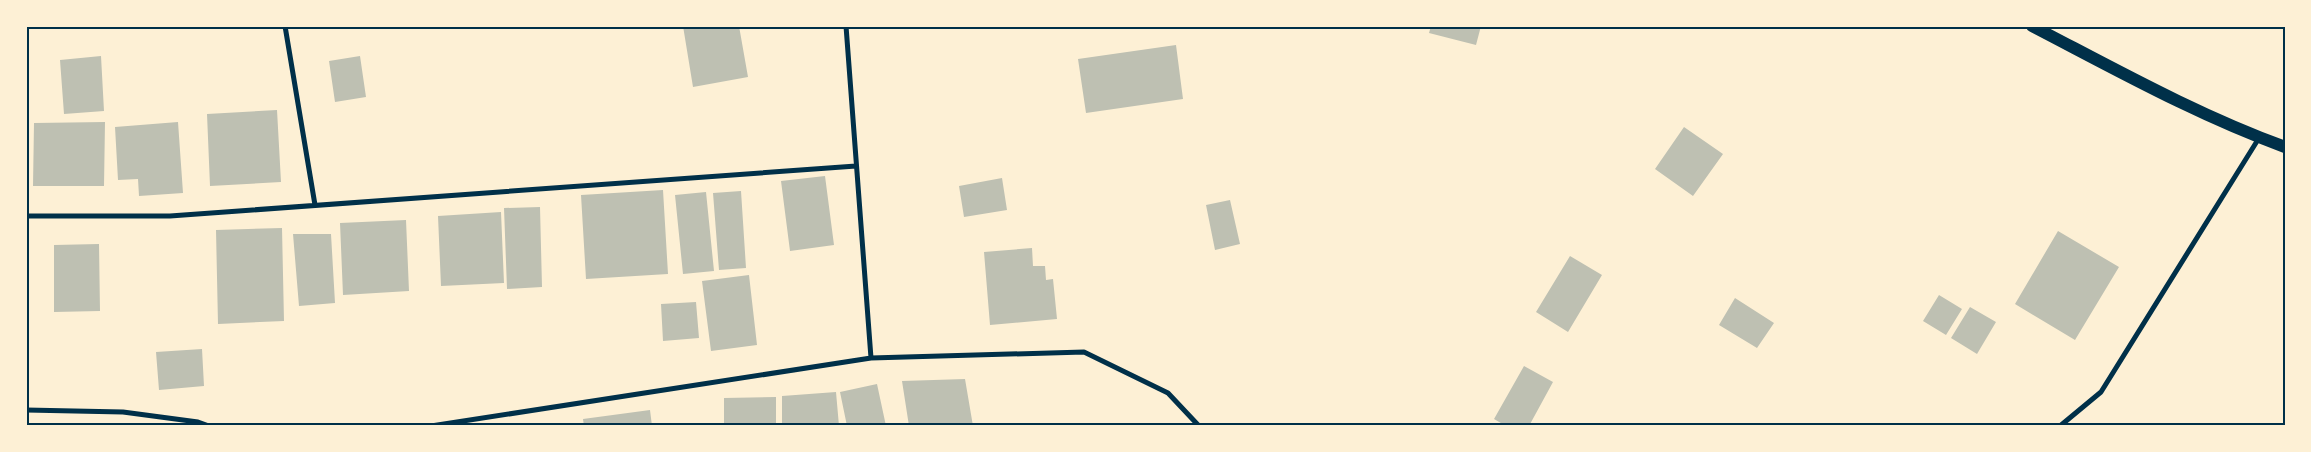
<svg xmlns="http://www.w3.org/2000/svg" width="2311" height="452" font-family="Rubik,sans-serif">
	<style>
		.building { fill: #bec0b2 }
		.lines { fill: none; stroke-linecap: round; stroke-linejoin: round }
		.minor { stroke: #003049; stroke-width: 5 }
		.primary { stroke: #003049; stroke-width: 12 }
		.neatline { fill: none; stroke: #003049; stroke-width: 2 }
	</style>
	<rect width="100%" height="100%" fill="#fdf0d5"/>
	<!-- building -->
	<path class="building" d="M 683,26 L 739,26 L 748,77 L 693,87 Z
		M 1431,26 L 1481,26 L 1476,45 L 1429,33 Z
		M 1176,45 L 1183,99 L 1086,113 L 1078,59 Z
		M 101,56 L 104,111 L 64,114 L 60,60 Z
		M 360,56 L 366,97 L 335,102 L 329,61 Z
		M 277,110 L 281,182 L 210,186 L 207,114 Z
		M 105,122 L 104,186 L 33,186 L 34,123 Z
		M 178,122 L 183,193 L 139,196 L 138,179 L 118,180 L 115,127 Z
		M 1684,127 L 1723,154 L 1693,196 L 1655,169 Z
		M 825,176 L 834,245 L 790,251 L 781,181 Z
		M 1002,178 L 1007,210 L 964,217 L 959,186 Z
		M 663,190 L 668,274 L 586,279 L 581,195 Z
		M 741,191 L 746,268 L 719,270 L 713,193 Z
		M 706,192 L 714,271 L 683,274 L 675,195 Z
		M 1230,200 L 1240,244 L 1215,250 L 1206,205 Z
		M 540,207 L 542,287 L 507,289 L 504,208 Z
		M 501,212 L 504,283 L 441,286 L 438,216 Z
		M 406,220 L 409,291 L 343,295 L 340,223 Z
		M 282,228 L 284,321 L 218,324 L 216,230 Z
		M 2058,231 L 2119,267 L 2075,340 L 2015,304 Z
		M 293,234 L 331,234 L 335,303 L 299,306 Z
		M 99,244 L 100,311 L 54,312 L 54,245 Z
		M 1032,248 L 1033,266 L 1045,266 L 1046,280 L 1053,279 L 1057,319 L 990,325 L 984,252 Z
		M 1570,256 L 1602,275 L 1568,332 L 1536,312 Z
		M 749,275 L 757,345 L 711,351 L 702,281 Z
		M 1939,295 L 1962,309 L 1946,335 L 1923,321 Z
		M 1735,298 L 1774,323 L 1757,348 L 1719,325 Z
		M 696,302 L 699,338 L 663,341 L 661,304 Z
		M 1970,307 L 1996,322 L 1977,354 L 1951,338 Z
		M 202,349 L 204,386 L 159,390 L 156,352 Z
		M 1524,366 L 1553,382 L 1529,426 L 1506,426 L 1494,419 Z
		M 965,379 L 973,426 L 909,426 L 902,381 Z
		M 877,384 L 886,426 L 847,426 L 840,392 Z
		M 836,392 L 839,426 L 782,426 L 782,396 Z
		M 776,397 L 776,426 L 724,426 L 724,398 Z
		M 650,410 L 652,426 L 584,426 L 583,419 Z"/>
	<g class="lines">
		<!-- minor -->
		<path class="minor" d="M 285,26 L 315,205
			M 846,26 L 871,358
			M 26,216 L 170,216 L 856,166
			M 26,410 L 123,412 L 198,422 L 209,426
			M 431,426 L 871,358 L 1084,352 L 1168,393 L 1199,426
			M 2060,426 L 2101,392 L 2259,138"/>
		<!-- primary -->
		<path class="primary" d="M 2032,26 C 2115,69 2197,115 2285,147"/>
	</g>
	<!-- border -->
	<rect width="2311" height="452" fill="none" stroke="#fdf0d5" stroke-width="55"/>
	<rect x="28" y="28" width="2256" height="396" class="neatline"/>
</svg>
